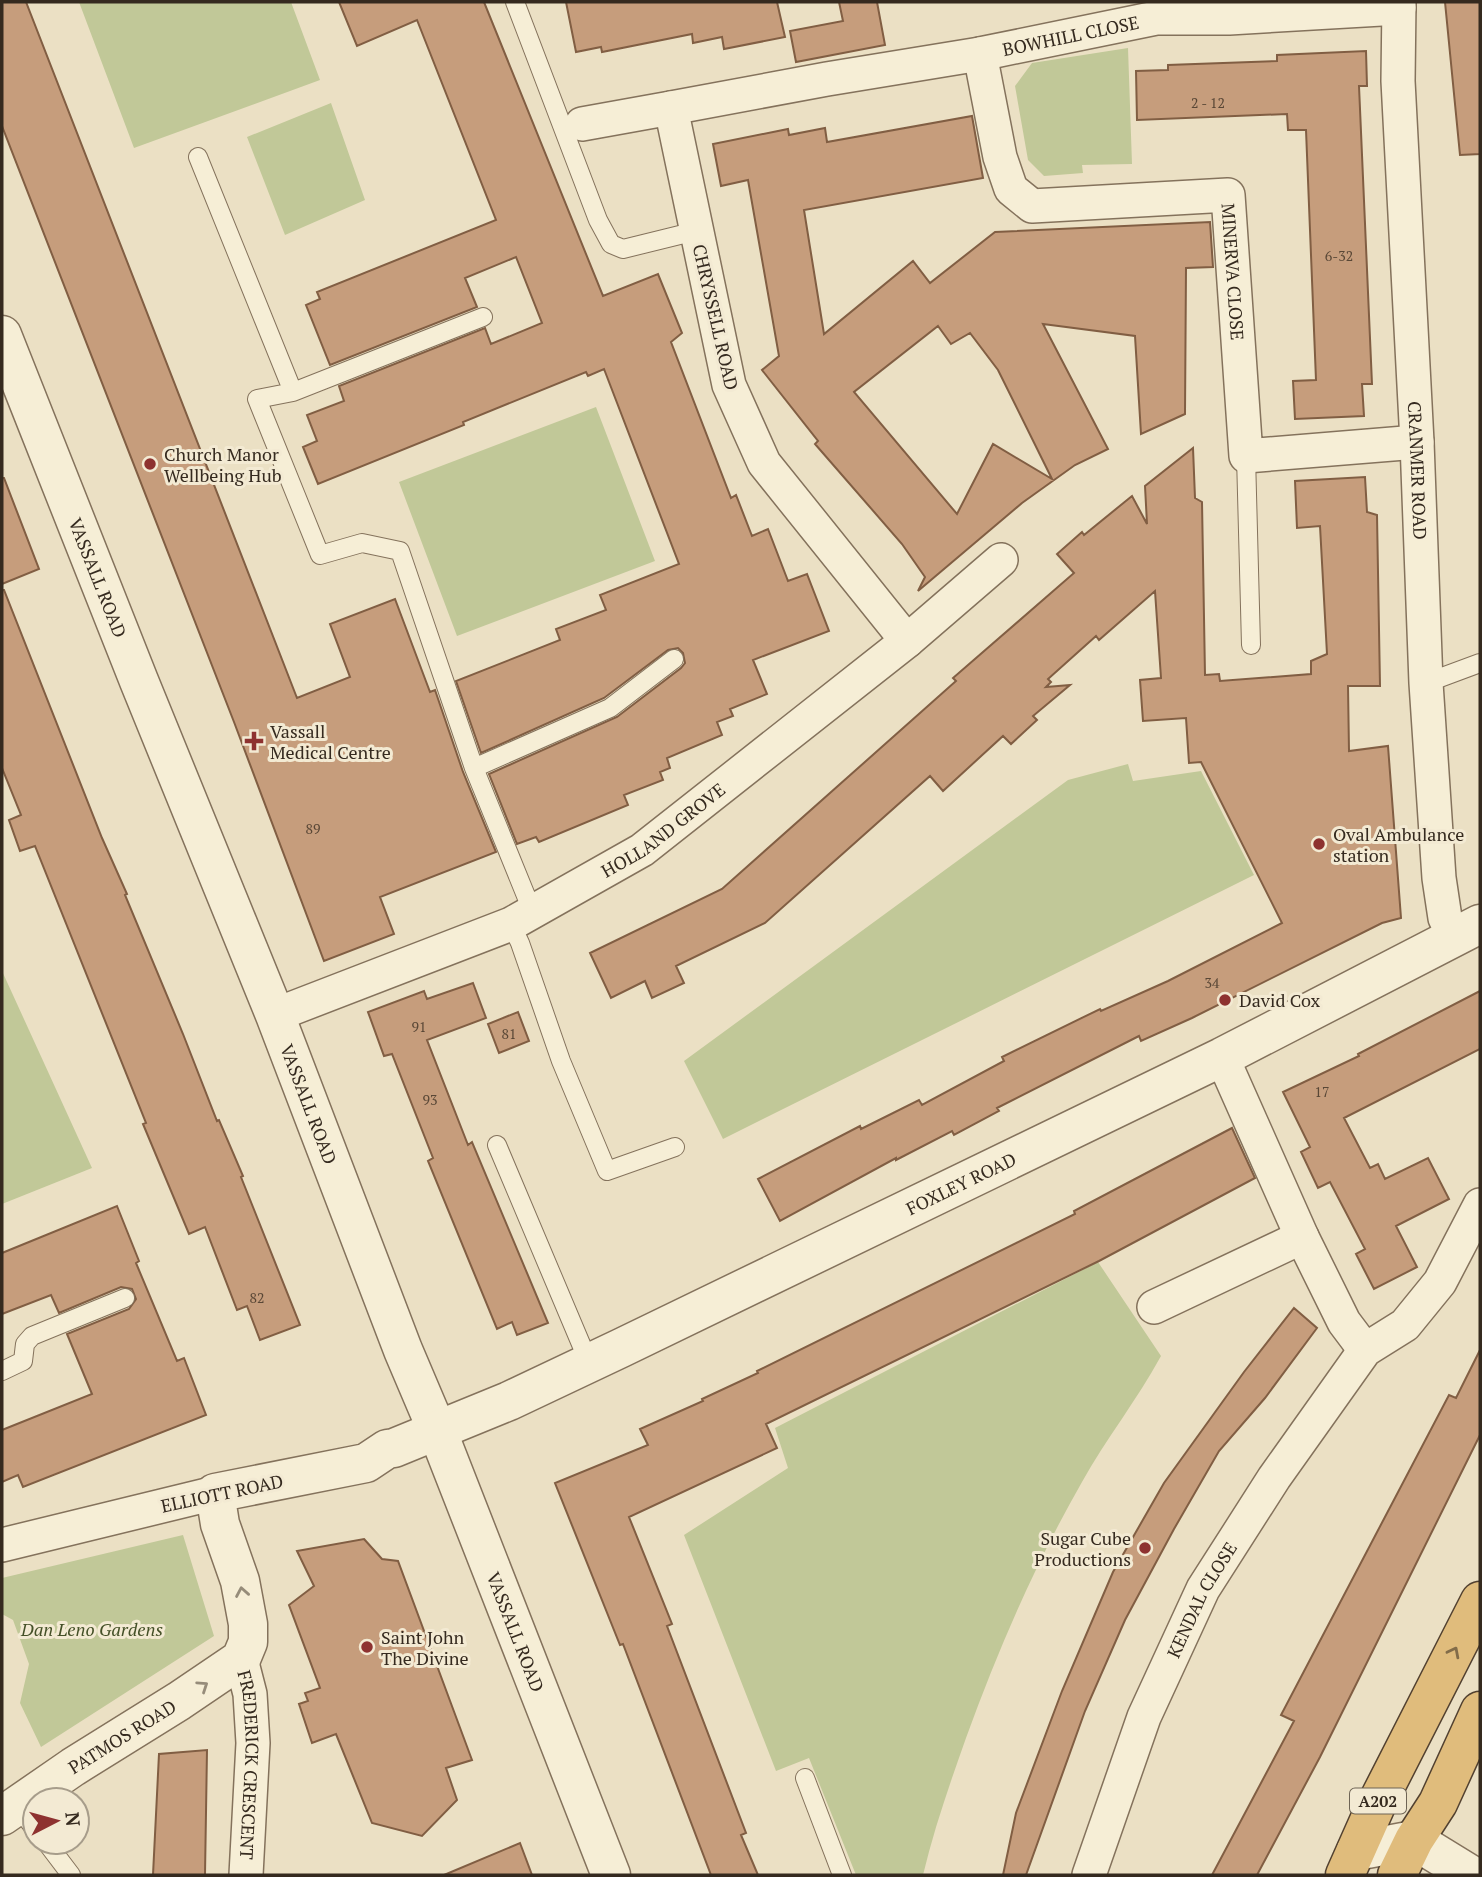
<svg xmlns="http://www.w3.org/2000/svg" width="1482" height="1877" font-family="'PT Serif',serif">
	<style>
		.green { fill: #c1c898 }
		.building { fill: #c69d7c; stroke: #815e43; stroke-width: 2; fill-rule: evenodd }
		.lines { fill: none; stroke-linecap: round; stroke-linejoin: round }
		.service-casing { stroke: #84725c; stroke-width: 20 }
		.minor-casing { stroke: #84725c; stroke-width: 36 }
		.tertiary-casing { stroke: #84725c; stroke-width: 41 }
		.trunk-casing { stroke: #524130; stroke-width: 41 }
		.service { stroke: #f6eed6; stroke-width: 18 }
		.minor { stroke: #f6eed6; stroke-width: 33 }
		.tertiary { stroke: #f6eed6; stroke-width: 38 }
		.trunk { stroke: #e0bc7c; stroke-width: 38 }
		.oneway { stroke: #968c7a }
		.oneway2 { stroke: #826c49 }
		.poi-dot { fill: #8e3230; stroke: #f3ead3; stroke-width: 2.5 }
		.labels { text-anchor: middle; dominant-baseline: central; stroke-width: 6; stroke-linejoin: round; paint-order: stroke }
		.number-label { font-size: 14px; fill: #594736 }
		.shield { fill: #f3ead3; stroke: #6e6455; stroke-width: 2 }
		.shield-label { font-size: 16px; font-weight: bold; fill: #352a1f }
		.street-label { font-size: 18px; fill: #352a1f; stroke: #f3ead3 }
		.poi-label { font-size: 18px; fill: #352a1f; stroke: #f3ead3; text-anchor: start }
		.park-label { font-size: 18px; font-style: italic; fill: #445027; stroke: #f3ead3 }
	</style>
	<rect width="100%" height="100%" fill="#ebe0c4"/>
	<!-- green -->
	<path class="green" d="M 79,2 L 291,2 L 320,80 L 134,148 Z
		M 1128,48 L 1132,164 L 1082,165 L 1083,173 L 1044,176 L 1028,160 L 1015,86 L 1032,63 Z
		M 331,103 L 365,200 L 285,235 L 247,137 Z
		M 596,407 L 655,561 L 457,636 L 399,482 Z
		M 1128,764 L 1133,781 L 1201,771 L 1254,875 L 723,1139 L 684,1061 L 1068,780 Z
		M 2,971 L 92,1168 L 2,1204 Z
		M 1098,1262 L 1161,1356 C 1137,1400 1106,1439 1082,1482 C 1035,1564 998,1650 966,1738 C 950,1783 934,1829 923,1875 L 856,1875 L 809,1758 L 776,1771 L 684,1535 L 788,1468 L 775,1428 Z
		M 183,1535 L 214,1636 L 41,1747 L 20,1703 L 29,1664 L 13,1620 L 2,1614 L 2,1578 Z"/>
	<!-- building -->
	<path class="building" d="M 2,2 L 26,2 L 297,698 L 350,677 L 330,624 L 395,599 L 430,692 L 435,690 L 463,772 L 496,852 L 380,897 L 394,934 L 324,961 L 234,722 L 2,126 Z
		M 339,2 L 484,2 L 603,296 L 658,274 L 682,333 L 671,342 L 731,498 L 736,495 L 752,536 L 768,529 L 788,581 L 807,574 L 829,631 L 753,660 L 767,694 L 730,709 L 733,716 L 717,722 L 722,735 L 667,758 L 670,768 L 660,772 L 663,780 L 624,795 L 628,805 L 539,842 L 536,837 L 517,844 L 489,774 L 617,717 L 681,668 L 685,663 L 683,653 L 678,648 L 668,650 L 604,698 L 481,753 L 456,681 L 560,640 L 556,629 L 606,610 L 600,595 L 679,564 L 604,369 L 588,376 L 586,372 L 463,422 L 464,425 L 318,484 L 303,447 L 317,441 L 307,415 L 344,401 L 339,386 L 485,328 L 491,344 L 542,323 L 516,257 L 465,278 L 477,307 L 330,365 L 306,305 L 320,299 L 317,292 L 496,220 L 417,20 L 357,46 Z
		M 566,2 L 777,2 L 785,37 L 724,49 L 722,37 L 693,43 L 692,34 L 602,52 L 601,47 L 576,52 Z
		M 839,2 L 877,2 L 885,45 L 796,62 L 790,31 L 843,21 Z
		M 1445,2 L 1480,2 L 1480,154 L 1460,155 Z
		M 1366,51 L 1367,86 L 1359,86 L 1372,384 L 1362,384 L 1364,416 L 1295,419 L 1293,381 L 1316,380 L 1306,130 L 1288,130 L 1287,114 L 1137,120 L 1136,71 L 1168,70 L 1168,65 L 1277,61 L 1277,55 Z
		M 972,116 L 983,178 L 804,210 L 824,334 L 913,261 L 930,283 L 995,232 L 1210,222 L 1213,267 L 1186,268 L 1185,414 L 1141,434 L 1135,336 L 1043,324 L 1108,449 L 1075,465 L 1022,503 L 918,591 L 925,577 L 902,544 L 815,444 L 818,441 L 762,370 L 779,356 L 748,180 L 721,186 L 713,144 L 788,129 L 789,135 L 825,128 L 827,142 ZM 938,326 L 951,344 L 970,333 L 998,370 L 1052,479 L 993,444 L 957,514 L 854,392 Z
		M 1193,448 L 1195,498 L 1202,502 L 1205,675 L 1219,674 L 1220,681 L 1311,674 L 1311,661 L 1327,654 L 1320,526 L 1297,528 L 1295,481 L 1365,477 L 1367,512 L 1377,515 L 1380,686 L 1348,686 L 1349,751 L 1388,746 L 1401,918 L 1382,923 L 1192,1018 L 1141,1041 L 1139,1036 L 997,1108 L 999,1111 L 954,1135 L 952,1131 L 896,1160 L 896,1158 L 780,1221 L 758,1179 L 860,1126 L 861,1129 L 919,1100 L 922,1105 L 1004,1061 L 1002,1057 L 1100,1009 L 1101,1011 L 1168,981 L 1282,923 L 1201,762 L 1189,763 L 1186,718 L 1143,721 L 1140,680 L 1161,678 L 1155,591 L 1099,640 L 1096,636 L 1048,679 L 1051,682 L 1046,687 L 1070,685 L 1033,716 L 1037,720 L 1011,744 L 1003,736 L 943,791 L 930,776 L 765,923 L 676,966 L 684,983 L 652,998 L 645,981 L 611,998 L 590,953 L 722,889 L 956,681 L 953,678 L 1074,573 L 1057,554 L 1082,532 L 1084,535 L 1132,496 L 1147,524 L 1145,486 Z
		M 2,478 L 4,478 L 39,569 L 2,584 Z
		M 2,590 L 4,590 L 102,838 L 127,894 L 125,895 L 183,1034 L 217,1121 L 219,1120 L 243,1176 L 241,1177 L 300,1325 L 260,1340 L 247,1306 L 237,1310 L 205,1227 L 189,1234 L 143,1124 L 146,1123 L 35,846 L 20,851 L 9,820 L 21,815 L 2,768 Z
		M 473,983 L 486,1018 L 427,1040 L 468,1145 L 472,1142 L 548,1323 L 517,1335 L 512,1322 L 497,1329 L 428,1161 L 433,1158 L 392,1054 L 384,1056 L 368,1012 L 424,991 L 427,999 Z
		M 1480,991 L 1480,1049 L 1344,1118 L 1370,1168 L 1378,1164 L 1385,1179 L 1428,1158 L 1449,1199 L 1396,1226 L 1417,1267 L 1374,1289 L 1356,1254 L 1365,1249 L 1330,1182 L 1318,1188 L 1301,1152 L 1310,1147 L 1283,1092 L 1359,1056 L 1358,1054 Z
		M 518,1012 L 529,1041 L 499,1053 L 488,1024 Z
		M 1232,1128 L 1255,1178 L 1099,1261 L 766,1424 L 777,1448 L 629,1517 L 672,1624 L 667,1626 L 746,1833 L 741,1835 L 758,1875 L 711,1875 L 623,1644 L 620,1645 L 555,1483 L 648,1445 L 640,1429 L 703,1401 L 702,1399 L 758,1373 L 757,1371 L 1075,1214 L 1074,1211 Z
		M 117,1206 L 139,1261 L 136,1263 L 177,1361 L 184,1358 L 206,1415 L 23,1487 L 18,1475 L 2,1482 L 2,1430 L 92,1394 L 67,1334 L 129,1309 L 136,1299 L 132,1289 L 121,1287 L 59,1313 L 51,1295 L 2,1314 L 2,1253 Z
		M 1294,1308 L 1317,1328 L 1265,1398 L 1219,1451 L 1174,1529 L 1125,1620 L 1085,1711 L 1026,1875 L 1003,1875 L 1016,1813 L 1062,1691 L 1113,1572 L 1164,1483 L 1244,1372 Z
		M 1480,1350 L 1480,1435 L 1320,1757 L 1257,1875 L 1212,1875 L 1294,1721 L 1281,1715 L 1449,1395 L 1456,1398 Z
		M 364,1539 L 382,1559 L 398,1561 L 472,1760 L 446,1768 L 457,1800 L 422,1836 L 372,1823 L 336,1734 L 312,1743 L 299,1704 L 308,1701 L 305,1693 L 320,1688 L 289,1605 L 314,1586 L 297,1551 Z
		M 207,1750 L 205,1875 L 153,1875 L 159,1754 Z
		M 520,1843 L 532,1875 L 444,1875 Z"/>
	<g class="lines">
		<defs>
			<path id="service" d="M 515,2 L 598,220 L 611,244 L 623,249 L 696,231
				M 198,157 L 293,392 L 257,399 L 320,555 L 362,543 L 400,551 L 474,768 L 533,913
				M 293,392 L 483,317
				M 1246,456 L 1251,645
				M 1426,683 L 1480,663
				M 474,768 L 610,708 L 674,659
				M 511,924 L 520,943 L 561,1061 L 607,1171 L 675,1147
				M 497,1145 L 589,1363
				M 2,1371 L 23,1361 L 25,1344 L 32,1336 L 125,1298
				M 805,1778 L 842,1875
				M 17,1806 L 35,1829
				M 46,1842 L 71,1875"/>
			<g id="minor">
				<path id="s1" d="M 1399,2 L 1398,81 L 1417,442 L 1426,683 L 1439,878 L 1445,918 L 1454,937"/>
				<path id="s2" d="M 980,54 L 1000,157 L 1011,189 L 1032,206 L 1228,195 L 1246,456 L 1417,442"/>
				<path d="M 582,124 L 671,108"/>
				<path id="s3" d="M 907,641 L 764,463 L 729,385 L 671,108 L 827,79 L 980,54 L 1156,18 L 1229,18 L 1399,8"/>
				<path id="s4" d="M 275,1015 L 511,924 L 642,850 L 907,641 L 1001,560"/>
				<path d="M 1222,1057 L 1302,1237 L 1344,1322 L 1365,1350"/>
				<path d="M 1154,1307 L 1302,1237"/>
				<path d="M 2,1545 L 215,1493"/>
				<path id="s5" d="M 241,1659 L 250,1694 L 253,1743 L 246,1875"/>
				<path id="s6" d="M 1089,1875 L 1144,1717 L 1203,1589 L 1274,1478 L 1365,1350 L 1405,1325 L 1440,1282 L 1480,1205"/>
			</g>
			<g id="tertiary">
				<path id="s7" d="M 2,335 L 139,681 L 275,1015 L 403,1350 L 437,1430 L 611,1875"/>
				<path id="s8" d="M 2,1816 L 73,1767 L 179,1701 L 241,1659 L 248,1642 L 248,1624 L 240,1581 L 220,1524 L 215,1493 L 366,1463 L 387,1449 L 394,1448 L 509,1401 L 621,1348 L 1222,1057 L 1480,924"/>
				<path d="M 1356,1851 L 1414,1840 L 1471,1875"/>
			</g>
			<path id="trunk" d="M 1345,1875 L 1377,1803 L 1480,1601
				M 1397,1875 L 1414,1840 L 1438,1803 L 1480,1711"/>
		</defs>
		<!-- service casing -->
		<use href="#service" class="service-casing"/>
		<!-- minor casing -->
		<use href="#minor" class="minor-casing"/>
		<!-- tertiary casing -->
		<use href="#tertiary" class="tertiary-casing"/>
		<!-- trunk casing -->
		<use href="#trunk" class="trunk-casing"/>
		<!-- service -->
		<use href="#service" class="service"/>
		<!-- minor -->
		<use href="#minor" class="minor"/>
		<!-- tertiary -->
		<use href="#tertiary" class="tertiary"/>
		<!-- trunk -->
		<use href="#trunk" class="trunk"/>
	</g>
	<!-- one-way arrows -->
	<defs><path id="oneway-chevron" d="M-2-3.5L2.5 0L-2 3.5" fill="none" stroke-width="1.6" stroke-linecap="round" stroke-linejoin="round" transform="scale(1.75)"/></defs>
	<g class="oneway">
		<use href="#oneway-chevron" transform="translate(242 1592) rotate(-100)"/>
		<use href="#oneway-chevron" transform="translate(203 1686) rotate(-34)"/>
	</g>
	<use class="oneway2" href="#oneway-chevron" transform="translate(1454 1652) rotate(-63)"/>
	<!-- markers -->
	<g class="poi-dot">
		<circle cx="150" cy="464" r="7"/>
		<path d="M250.5 730.5h7v7h7v7h-7v7h-7v-7h-7v-7h7z"/>
		<circle cx="1319" cy="844" r="7"/>
		<circle cx="1225" cy="1000" r="7"/>
		<circle cx="1145" cy="1548" r="7"/>
		<circle cx="367" cy="1647" r="7"/>
	</g>
	<g class="labels">
		<!-- number labels -->
		<g class="number-label">
			<text x="1208" y="102">2 - 12</text>
			<text x="1339" y="255">6-32</text>
			<text x="313" y="828">89</text>
			<text x="1212" y="982">34</text>
			<text x="419" y="1026">91</text>
			<text x="509" y="1033">81</text>
			<text x="1322" y="1091">17</text>
			<text x="430" y="1099">93</text>
			<text x="257" y="1297">82</text>
		</g>
		<!-- shield labels -->
		<rect class="shield" x="1350" y="1788.5" width="56" height="25" rx="5"/>
		<g class="shield-label">
			<text x="1378" y="1801">A202</text>
		</g>
		<!-- street labels -->
		<g class="street-label">
			<text stroke="none"><textPath href="#s3" startOffset="1003">BOWHILL CLOSE</textPath></text>
			<text stroke="none"><textPath href="#s2" startOffset="439">MINERVA CLOSE</textPath></text>
			<text transform="translate(716 317) rotate(77)">CHRYSSELL ROAD</text>
			<text stroke="none"><textPath href="#s1" startOffset="469">CRANMER ROAD</textPath></text>
			<text stroke="none"><textPath href="#s7" startOffset="261">VASSALL ROAD</textPath></text>
			<text stroke="none"><textPath href="#s4" startOffset="432">HOLLAND GROVE</textPath></text>
			<text stroke="none"><textPath href="#s7" startOffset="828">VASSALL ROAD</textPath></text>
			<text stroke="none"><textPath href="#s8" startOffset="1270">FOXLEY ROAD</textPath></text>
			<text transform="translate(222 1493) rotate(-12)">ELLIOTT ROAD</text>
			<text stroke="none"><textPath href="#s6" startOffset="298">KENDAL CLOSE</textPath></text>
			<text stroke="none"><textPath href="#s7" startOffset="1395">VASSALL ROAD</textPath></text>
			<text stroke="none"><textPath href="#s8" startOffset="144">PATMOS ROAD</textPath></text>
			<text stroke="none"><textPath href="#s5" startOffset="107">FREDERICK CRESCENT</textPath></text>
		</g>
		<!-- poi labels -->
		<g class="poi-label">
			<text x="164" y="454">Church Manor<tspan x="164" dy="21">Wellbeing Hub</tspan></text>
			<text x="270" y="731">Vassall<tspan x="270" dy="21">Medical Centre</tspan></text>
			<text x="1333" y="834">Oval Ambulance<tspan x="1333" dy="21">station</tspan></text>
			<text x="1239" y="1000">David Cox</text>
			<text x="1131" y="1538" text-anchor="end">Sugar Cube<tspan x="1131" dy="21">Productions</tspan></text>
			<text x="381" y="1637">Saint John<tspan x="381" dy="21">The Divine</tspan></text>
		</g>
		<!-- park labels -->
		<g class="park-label">
			<text x="92" y="1629">Dan Leno Gardens</text>
		</g>
	</g>
	<!-- border -->
	<rect width="1482" height="1877" fill="none" stroke="#352a1f" stroke-width="7"/>
	<!-- north arrow -->
	<g transform="translate(56 1821) rotate(84)"><circle r="33" fill="#f3ead3" stroke="#a79d8b" stroke-width="2"/>
	<path d="M0-5L12 26L0 18L-12 26Z" fill="#8e3230"/>
	<text y="-10" font-size="19" font-weight="bold" text-anchor="middle" fill="#352a1f">N</text>
	</g>
</svg>
